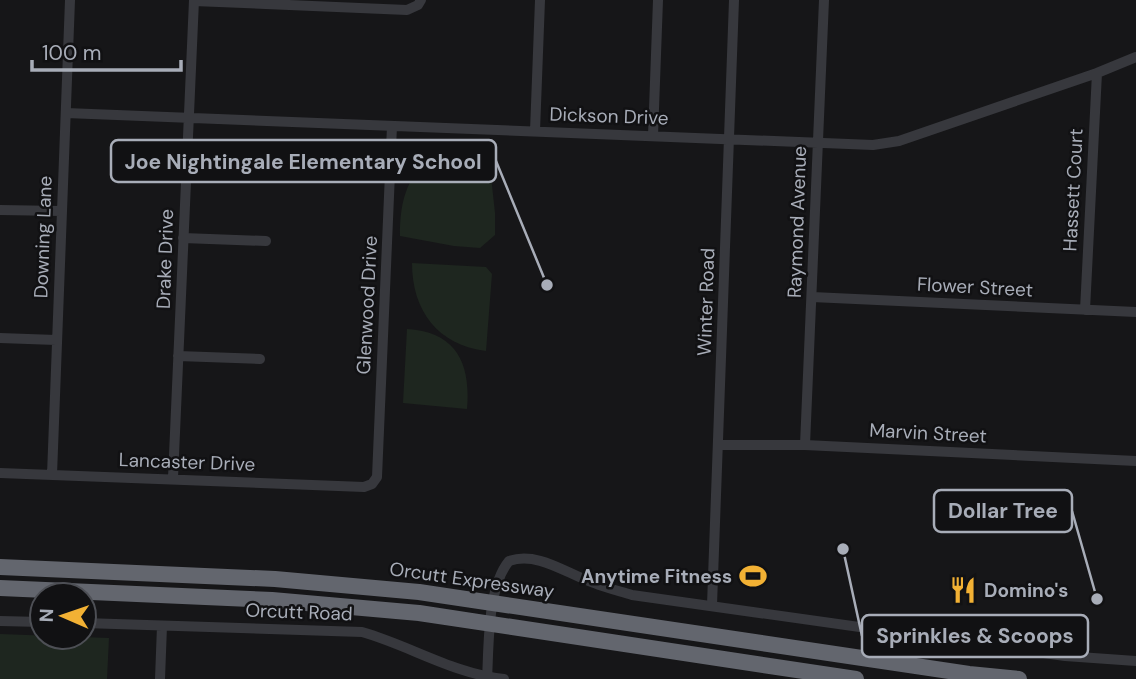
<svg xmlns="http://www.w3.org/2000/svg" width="1136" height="679" font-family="'DM Sans',sans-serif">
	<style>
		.green { fill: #1e261f }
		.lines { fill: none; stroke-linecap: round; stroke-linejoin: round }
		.minor { stroke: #37383d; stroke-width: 10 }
		.highway { stroke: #63666e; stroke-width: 16 }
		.labels { text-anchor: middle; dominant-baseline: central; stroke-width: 5; stroke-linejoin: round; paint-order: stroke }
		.street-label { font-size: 19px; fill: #a8adb8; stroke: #111113 }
		.poi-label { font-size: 19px; font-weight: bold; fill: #a8adb8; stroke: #111113; text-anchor: end }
		.leader { fill: none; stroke: #a8adb8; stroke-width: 2.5 }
		.callout-dot { fill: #a8adb8; stroke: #111113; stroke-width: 2.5 }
		.callout { fill: #111113; stroke: #a8adb8; stroke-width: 2.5 }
		.callout-label { font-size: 21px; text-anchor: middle; font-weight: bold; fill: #a8adb8 }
	</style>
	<rect width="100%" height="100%" fill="#161618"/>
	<!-- green -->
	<path class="green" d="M 488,149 L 495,213 L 495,235 L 480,248 L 454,246 L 400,236 C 400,171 425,152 488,149 Z
		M 412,263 L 486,267 L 492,274 L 486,351 C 438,345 412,311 412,263 Z
		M 407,329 C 456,332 471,363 467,409 L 403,403 Z
		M 0,634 L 109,638 L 107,679 L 0,679 Z"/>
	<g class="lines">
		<!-- minor -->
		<path class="minor" d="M 194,1 L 407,10 L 418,5 L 421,0
			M 66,113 L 873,145 L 899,141 L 1097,73 L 1136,57
			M 535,131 L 540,0
			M 653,136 L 658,0
			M 0,210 L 61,211
			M 183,238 L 266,241
			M 812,297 L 1136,312
			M 1085,310 L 1097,73
			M 0,338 L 56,340
			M 178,356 L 260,359
			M 718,445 L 805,445 L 1136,461
			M 805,445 L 824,0
			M 0,473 L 364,487 L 372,484 L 377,477 L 392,126
			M 52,475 L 70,0
			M 173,478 L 194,0
			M 712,605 L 734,0
			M 0,621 L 42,622
			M 84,623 L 362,632 C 411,646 454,674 504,679
			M 160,679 L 162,626
			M 487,679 C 489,645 487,588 509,561 C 538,551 567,574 594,583 C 606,588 619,591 632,595 L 1065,656 L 1136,661"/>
		<!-- highway -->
		<path class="highway" d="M 0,567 L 275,579 L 419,592 L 969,674 L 1019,679
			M 0,588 L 272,600 L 419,613 L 856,679"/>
	</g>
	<!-- icons -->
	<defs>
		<symbol id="stadium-bare" viewBox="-9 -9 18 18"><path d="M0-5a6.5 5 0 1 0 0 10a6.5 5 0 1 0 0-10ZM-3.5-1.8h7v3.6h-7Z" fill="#f2b134" stroke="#111113" stroke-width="2.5" paint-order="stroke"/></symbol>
		<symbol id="restaurant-bare" viewBox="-9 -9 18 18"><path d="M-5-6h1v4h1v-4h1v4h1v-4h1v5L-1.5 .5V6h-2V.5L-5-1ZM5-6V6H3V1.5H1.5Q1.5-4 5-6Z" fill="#f2b134" stroke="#111113" stroke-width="2.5" paint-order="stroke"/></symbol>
	</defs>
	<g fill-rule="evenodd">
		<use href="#stadium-bare" x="734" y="557" width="38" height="38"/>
		<use href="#restaurant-bare" x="944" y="571" width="38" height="38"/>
	</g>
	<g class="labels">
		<!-- street labels -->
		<g class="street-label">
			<text transform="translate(609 116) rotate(2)">Dickson Drive</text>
			<text transform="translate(1073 190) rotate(-87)">Hassett Court</text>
			<text transform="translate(797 222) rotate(-88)">Raymond Avenue</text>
			<text transform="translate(43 237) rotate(-88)">Downing Lane</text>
			<text transform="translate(165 259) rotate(-88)">Drake Drive</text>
			<text transform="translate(975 287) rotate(3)">Flower Street</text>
			<text transform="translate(706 302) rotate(-88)">Winter Road</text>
			<text transform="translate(367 305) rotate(-87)">Glenwood Drive</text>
			<text transform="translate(928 433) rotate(3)">Marvin Street</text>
			<text transform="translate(187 462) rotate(2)">Lancaster Drive</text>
			<text transform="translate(472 580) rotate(8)">Orcutt Expressway</text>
			<text transform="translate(299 612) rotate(2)">Orcutt Road</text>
		</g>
		<!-- poi labels -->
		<g class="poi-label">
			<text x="732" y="576">Anytime Fitness</text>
			<text x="984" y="590" text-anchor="start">Domino's</text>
		</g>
	</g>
	<!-- callouts -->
	<path class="leader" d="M547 285L496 161M1097 599L1072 511M843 549L862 636"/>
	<g class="callout-dot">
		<circle cx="547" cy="285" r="7"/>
		<circle cx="1097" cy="599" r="7"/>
		<circle cx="843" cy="549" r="7"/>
	</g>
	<g class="callout">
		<rect x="111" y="140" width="385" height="42" rx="7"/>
		<rect x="934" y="490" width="138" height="42" rx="7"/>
		<rect x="862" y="615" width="226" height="42" rx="7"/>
	</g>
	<g class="callout-label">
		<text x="303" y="169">Joe Nightingale Elementary School</text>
		<text x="1003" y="518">Dollar Tree</text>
		<text x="975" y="643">Sprinkles &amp; Scoops</text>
	</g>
	<!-- north arrow -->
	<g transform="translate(63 616) rotate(272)"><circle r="33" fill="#111113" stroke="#4d4f55" stroke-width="2"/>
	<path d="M0-5L12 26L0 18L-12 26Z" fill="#f2b134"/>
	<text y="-10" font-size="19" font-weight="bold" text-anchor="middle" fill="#a8adb8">N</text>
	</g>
	<!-- scale -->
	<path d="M32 60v10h149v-10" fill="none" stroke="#a8adb8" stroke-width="3.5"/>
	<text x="42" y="60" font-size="21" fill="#a8adb8" stroke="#111113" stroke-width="5" paint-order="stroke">100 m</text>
</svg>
